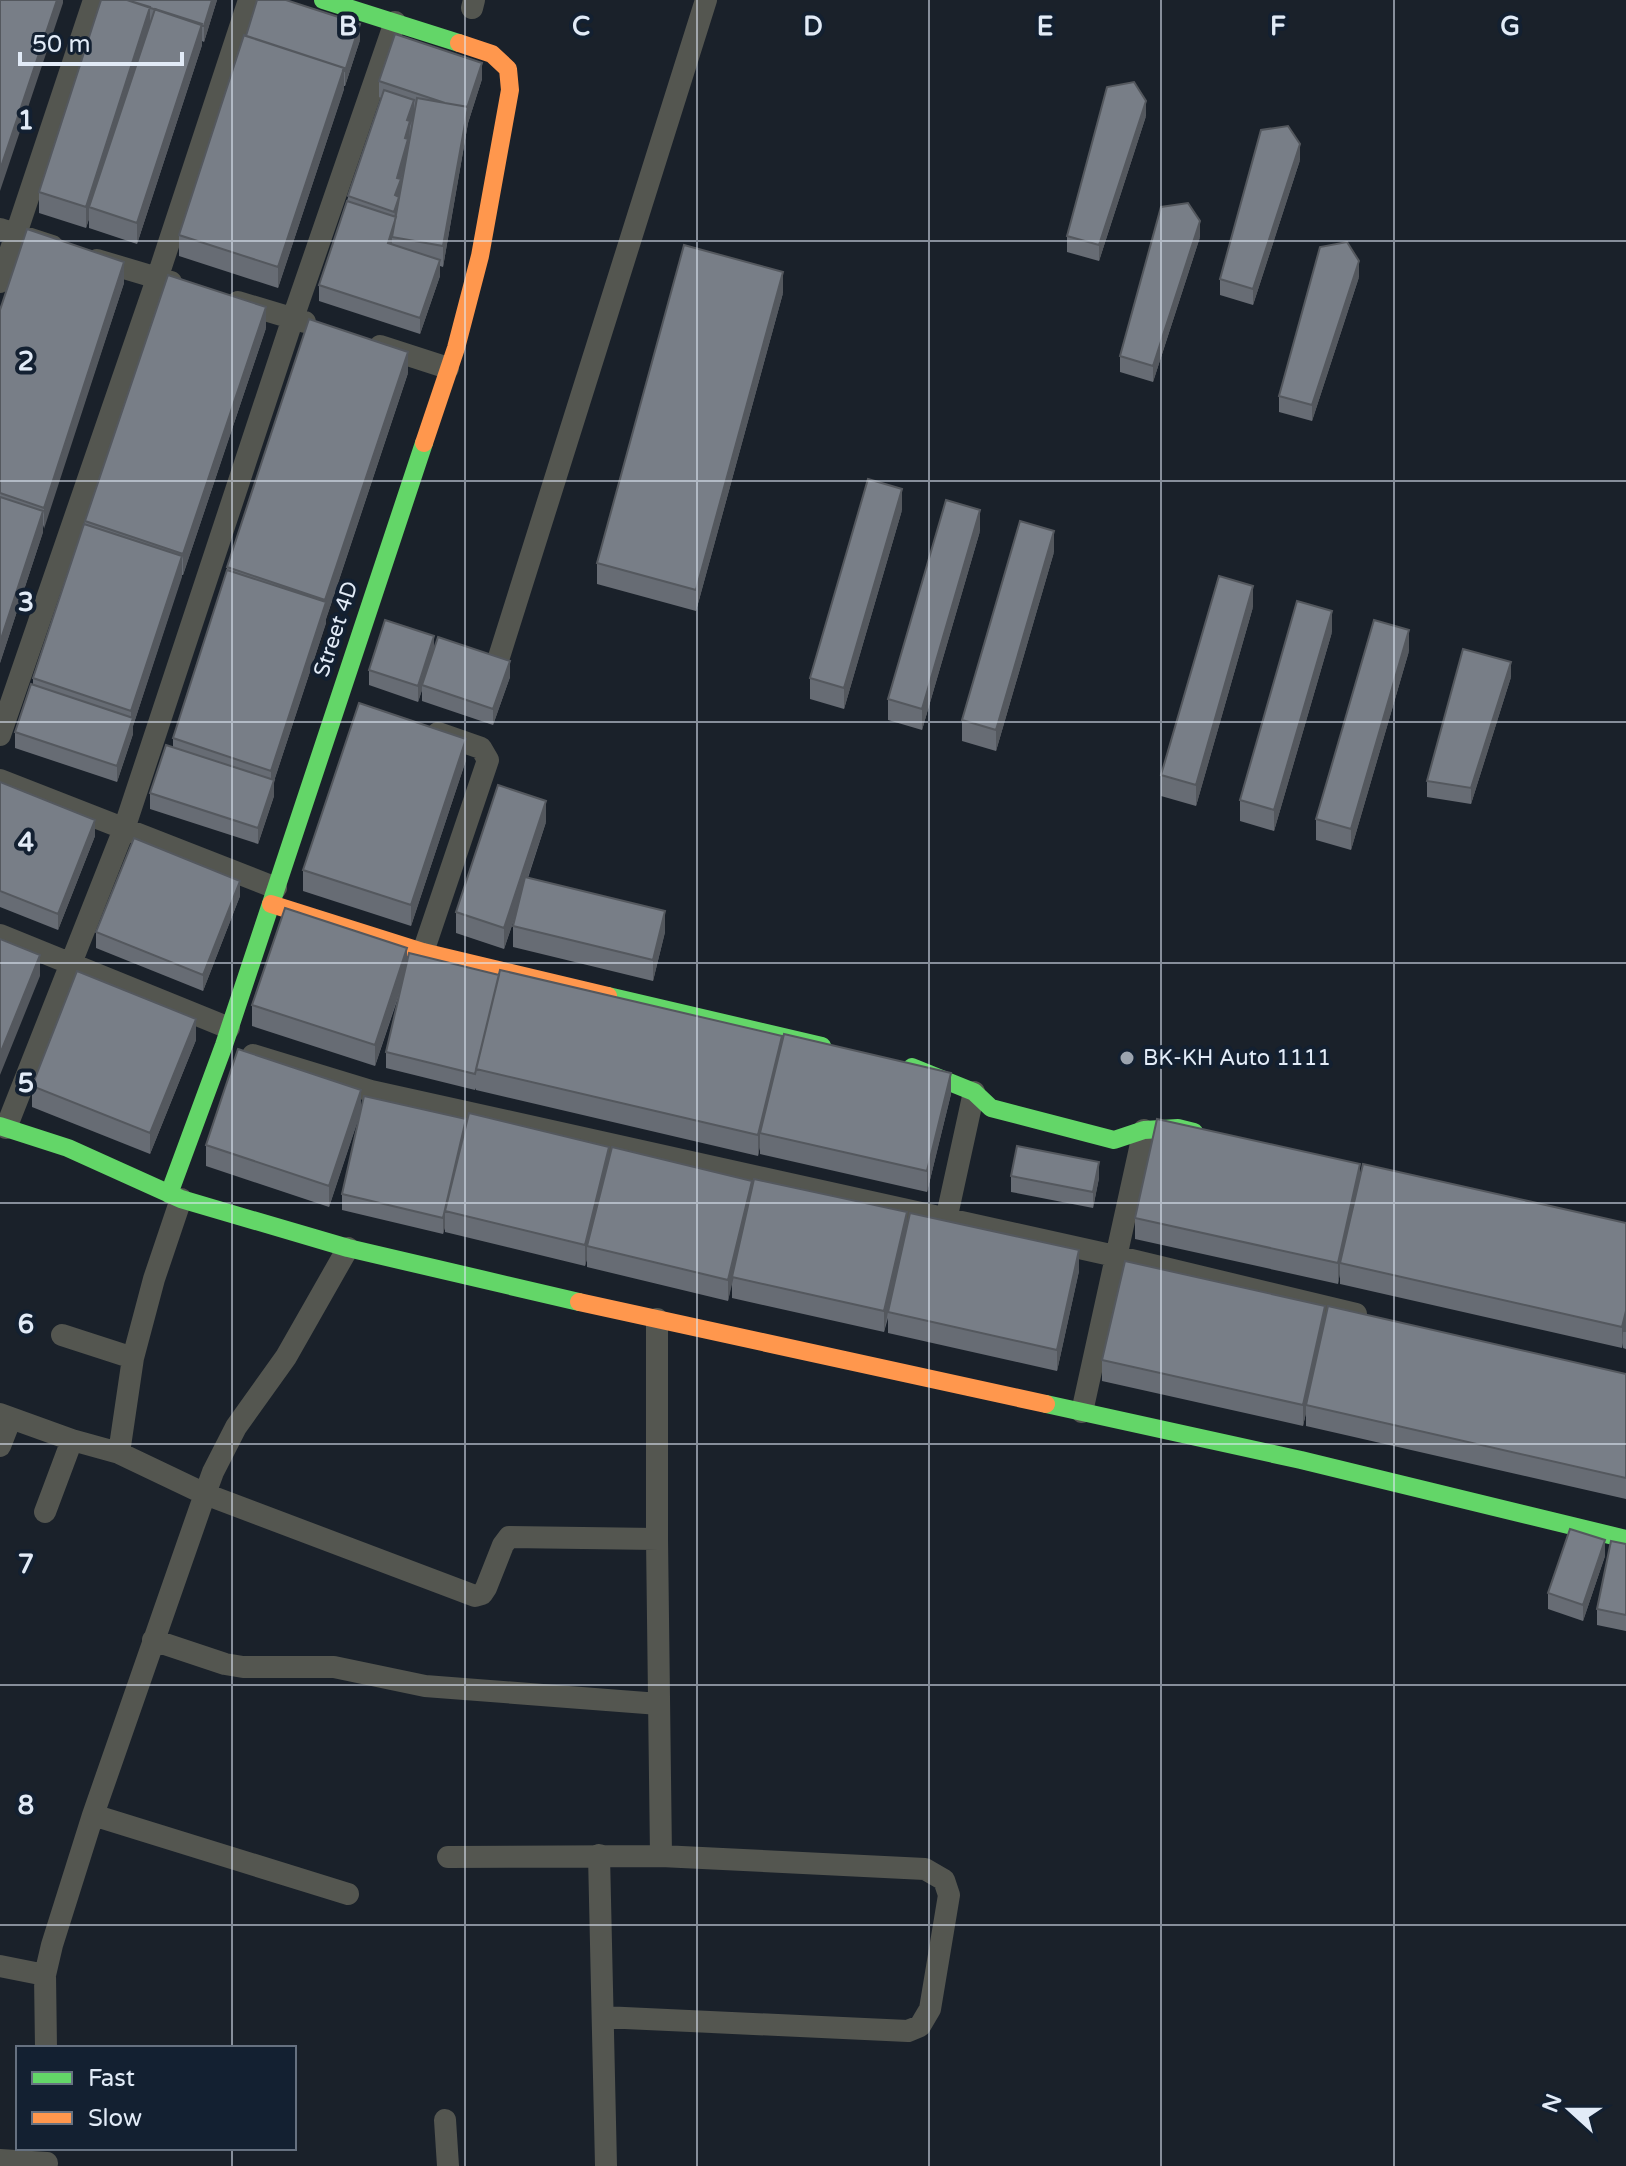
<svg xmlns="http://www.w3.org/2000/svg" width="1626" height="2166" font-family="'Varela Round',sans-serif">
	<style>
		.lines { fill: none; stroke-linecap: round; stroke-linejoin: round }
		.street { stroke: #545650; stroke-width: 22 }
		.fast { stroke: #63d668; stroke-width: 18 }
		.slow { stroke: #ff974d; stroke-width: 18 }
		.wall { fill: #676c74 }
		.shaded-wall { fill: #54585e }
		.building { fill: #787e87; stroke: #54585e; stroke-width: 2 }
		.grid { fill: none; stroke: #e2ebf7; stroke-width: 2; stroke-opacity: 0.55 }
		.poi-dot { fill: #9ca4af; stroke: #132031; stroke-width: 3 }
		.labels { text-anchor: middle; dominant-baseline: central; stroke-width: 8; stroke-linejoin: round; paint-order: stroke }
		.street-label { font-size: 22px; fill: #e2ebf7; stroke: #132031 }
		.poi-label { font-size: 22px; fill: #e2ebf7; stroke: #132031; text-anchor: start }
		.grid-label { font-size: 26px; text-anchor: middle; font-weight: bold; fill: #e2ebf7; stroke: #132031; stroke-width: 8; stroke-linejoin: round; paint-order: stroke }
	</style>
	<rect width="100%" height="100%" fill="#1a212a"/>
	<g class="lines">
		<!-- street -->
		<path class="street" d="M 472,8 L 474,0
			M 0,229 L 52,246
			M 97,260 L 171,282
			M 0,282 L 94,0
			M 238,302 L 305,322
			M 380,346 L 448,368
			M 499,657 L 706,0
			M 0,735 L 157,279 L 249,0
			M 0,780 L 276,888
			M 0,935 L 229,1028
			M 423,952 L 488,760 L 481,748 L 438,733
			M 253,1055 L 371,1091 L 1115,1256 L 1356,1314
			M 6,1128 L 124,829 L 293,318 L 395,22
			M 946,1220 L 974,1092
			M 657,1319 L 657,1539 L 661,1856
			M 62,1335 L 133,1358
			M 1082,1412 L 1144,1130
			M 0,1414 L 72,1440 L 119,1453 L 205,1494 L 475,1596 L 482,1594 L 486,1588 L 503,1545 L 509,1537 L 657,1539
			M 0,1446 L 11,1418
			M 119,1453 L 133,1358 L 154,1279 L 181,1199
			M 45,1512 L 72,1440
			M 153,1640 L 225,1664 L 243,1667 L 334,1667 L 425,1686 L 659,1704
			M 93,1815 L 348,1894
			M 599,1855 L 606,2166
			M 448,1857 L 661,1856 L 925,1869 L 944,1880 L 949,1895 L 930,2009 L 920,2026 L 908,2031 L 603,2017
			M 0,1966 L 45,1975
			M 46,2048 L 45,1975 L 52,1945 L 93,1815 L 205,1494 L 213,1472 L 236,1427 L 286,1357 L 348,1248
			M 445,2120 L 448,2166
			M 0,2160 L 47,2163"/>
		<!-- fast -->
		<path class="fast" d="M 323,0 L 459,43
			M 608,996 L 822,1046
			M 912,1067 L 974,1092 L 991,1108 L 1114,1140 L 1144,1130 L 1178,1128 L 1194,1132
			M 0,1126 L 68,1148 L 181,1199 L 348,1248 L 579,1302
			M 169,1194 L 224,1045 L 424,443
			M 1046,1404 L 1301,1460 L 1626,1539"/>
		<!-- slow -->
		<path class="slow" d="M 424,443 L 456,348 L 480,256 L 510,90 L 508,69 L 492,54 L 459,43
			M 271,904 L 423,952 L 608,996
			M 579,1302 L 1046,1404"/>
	</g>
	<!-- wall -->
	<path class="wall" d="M 101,0 L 217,0 L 204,42 L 202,41 L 202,45 L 137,244 L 89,228 L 89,219 L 86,228 L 39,213 L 39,192 Z
		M 360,40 L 345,86 L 344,86 L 344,89 L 278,288 L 179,256 L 179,235 Z
		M 482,79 L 468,123 L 443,267 L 440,266 L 440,276 L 420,334 L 319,301 L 319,285 L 381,98 L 379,97 L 379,81 Z
		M 1146,116 L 1099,261 L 1067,252 L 1067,236 Z
		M 1300,160 L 1253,305 L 1220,295 L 1220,279 Z
		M 1200,237 L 1153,382 L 1120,372 L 1120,356 Z
		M 1359,277 L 1312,421 L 1279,412 L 1279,396 Z
		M 124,283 L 43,528 L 43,532 L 0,663 L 0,310 Z
		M 783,293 L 696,611 L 597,584 L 597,563 Z
		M 266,328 L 183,575 L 182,575 L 133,726 L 133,734 L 117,782 L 15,748 L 15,732 L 33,685 L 33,678 L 85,521 Z
		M 408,373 L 326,619 L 326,623 L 274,781 L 274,796 L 258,844 L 150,809 L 150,793 L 173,747 L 173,738 L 227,571 L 227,567 Z
		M 902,510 L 844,709 L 810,699 L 810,678 Z
		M 980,531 L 922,730 L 888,720 L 888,699 Z
		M 1054,552 L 996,751 L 962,741 L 962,720 Z
		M 1253,607 L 1196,806 L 1161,796 L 1161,775 Z
		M 1332,632 L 1274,831 L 1240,821 L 1240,800 Z
		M 434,648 L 510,677 L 493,725 L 422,701 L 422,690 L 418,702 L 369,685 L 369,670 Z
		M 1409,651 L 1351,850 L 1316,840 L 1316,819 Z
		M 1511,677 L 1471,804 L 1427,797 L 1427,781 Z
		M 466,760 L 411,926 L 303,891 L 303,870 Z
		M 0,782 L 95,836 L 58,930 L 0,907 Z
		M 546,822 L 528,878 L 665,932 L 653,981 L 513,947 L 513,926 L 515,917 L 504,949 L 456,933 L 456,912 Z
		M 240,896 L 203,991 L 96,948 L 96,932 Z
		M 407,960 L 782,1045 L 951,1094 L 927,1192 L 760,1154 L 760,1146 L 758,1156 L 476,1090 L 476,1088 L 475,1090 L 386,1068 L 386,1052 L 400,992 L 375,1066 L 252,1026 L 252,1005 Z
		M 196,1040 L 150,1154 L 32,1107 L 32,1086 Z
		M 361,1111 L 329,1207 L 206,1166 L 206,1145 Z
		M 609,1156 L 752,1191 L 907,1227 L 1079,1271 L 1057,1371 L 888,1333 L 888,1318 L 884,1332 L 732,1298 L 732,1281 L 728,1301 L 587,1267 L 587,1259 L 585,1266 L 445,1232 L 445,1227 L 443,1234 L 342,1210 L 342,1194 Z
		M 1011,1176 L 1099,1178 L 1093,1208 L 1011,1192 Z
		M 1360,1177 L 1626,1223 L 1626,1349 L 1623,1348 L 1623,1343 L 1622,1348 L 1340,1284 L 1340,1273 L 1338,1284 L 1135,1239 L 1135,1218 Z
		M 1325,1320 L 1626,1374 L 1626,1499 L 1306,1426 L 1306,1413 L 1303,1426 L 1102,1381 L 1102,1360 Z
		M 1626,1544 L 1626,1631 L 1597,1625 L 1597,1609 Z
		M 1605,1556 L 1583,1621 L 1548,1609 L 1548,1593 Z"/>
	<!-- shaded-wall -->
	<path class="shaded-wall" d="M 57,0 L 63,0 L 63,3 L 0,191 L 0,170 Z
		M 212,0 L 217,0 L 204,42 L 204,26 Z
		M 150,7 L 150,28 L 89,207 L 89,219 L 86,228 L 86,207 Z
		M 202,24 L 202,45 L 137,244 L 137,223 Z
		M 360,24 L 360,40 L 345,86 L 345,71 Z
		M 482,63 L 482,79 L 468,123 L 443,267 L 443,246 L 467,110 Z
		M 344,68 L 344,89 L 278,288 L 278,267 Z
		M 414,100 L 414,116 L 410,126 L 408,155 L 401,180 L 401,195 L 392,237 L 392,245 L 388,243 L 394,224 L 397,178 L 407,120 Z
		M 1146,101 L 1146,116 L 1099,261 L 1099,245 Z
		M 1300,144 L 1300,160 L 1253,305 L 1253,289 Z
		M 1200,221 L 1200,237 L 1153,382 L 1153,366 Z
		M 440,260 L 440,276 L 420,334 L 420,318 Z
		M 1359,261 L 1359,277 L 1312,421 L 1312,405 Z
		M 124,262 L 124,283 L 44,529 L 44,508 Z
		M 783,272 L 783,293 L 696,611 L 696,590 Z
		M 266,307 L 266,328 L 183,575 L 183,554 Z
		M 408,352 L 408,373 L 326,619 L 326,623 L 274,781 L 274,796 L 258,844 L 258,828 L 271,790 L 271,771 L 325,605 L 325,600 Z
		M 902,489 L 902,510 L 844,709 L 844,688 Z
		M 980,510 L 980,531 L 922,730 L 922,709 Z
		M 43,511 L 43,532 L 0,663 L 0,642 Z
		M 1054,531 L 1054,552 L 996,751 L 996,730 Z
		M 182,556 L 182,577 L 133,726 L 133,734 L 117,782 L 117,766 L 131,724 L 131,711 Z
		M 1253,586 L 1253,607 L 1196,806 L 1196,785 Z
		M 1332,611 L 1332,632 L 1274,831 L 1274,810 Z
		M 1409,630 L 1409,651 L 1351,850 L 1351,829 Z
		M 434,636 L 434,651 L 422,685 L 422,690 L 418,702 L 418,686 Z
		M 510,661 L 510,677 L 493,725 L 493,709 Z
		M 1511,662 L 1511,677 L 1471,804 L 1471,788 Z
		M 466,739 L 466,760 L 411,926 L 411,905 Z
		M 546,801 L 546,822 L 504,949 L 504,928 Z
		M 95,820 L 95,836 L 58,930 L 58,914 Z
		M 240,881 L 240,896 L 203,991 L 203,975 Z
		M 665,911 L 665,932 L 653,981 L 653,960 Z
		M 407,948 L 407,969 L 375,1066 L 375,1045 Z
		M 40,955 L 40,976 L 0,1075 L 0,1054 Z
		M 196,1019 L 196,1040 L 150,1154 L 150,1133 Z
		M 782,1036 L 782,1057 L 760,1133 L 760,1146 L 758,1156 L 758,1135 Z
		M 951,1073 L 951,1094 L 927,1192 L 927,1171 Z
		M 361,1090 L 361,1111 L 329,1207 L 329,1186 Z
		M 609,1147 L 609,1168 L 587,1246 L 587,1259 L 585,1266 L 585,1245 Z
		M 1099,1162 L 1099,1178 L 1093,1208 L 1093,1192 Z
		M 1360,1164 L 1360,1185 L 1340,1263 L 1340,1273 L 1338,1284 L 1338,1263 Z
		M 752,1181 L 752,1202 L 728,1301 L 728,1280 Z
		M 445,1212 L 445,1227 L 443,1234 L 443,1218 Z
		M 907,1212 L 907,1233 L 888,1312 L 884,1332 L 884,1311 Z
		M 1079,1250 L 1079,1271 L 1057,1371 L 1057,1350 Z
		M 1325,1306 L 1325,1327 L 1306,1405 L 1306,1413 L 1303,1426 L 1303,1405 Z
		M 1626,1311 L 1626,1332 L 1623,1332 L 1622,1348 L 1622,1327 Z
		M 1605,1540 L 1605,1556 L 1583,1621 L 1583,1605 Z"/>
	<!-- building -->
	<path class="building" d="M 0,0 L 57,0 L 0,170 Z
		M 101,0 L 127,0 L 150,7 L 86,207 L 39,192 Z
		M 127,0 L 212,0 L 204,26 Z
		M 257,0 L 286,0 L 360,24 L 345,71 L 343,70 L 344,68 L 246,36 Z
		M 155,9 L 202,24 L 137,223 L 89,207 Z
		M 395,34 L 482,63 L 467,108 L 468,107 L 445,103 L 379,81 Z
		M 244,35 L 344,68 L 278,267 L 179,235 Z
		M 1134,82 L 1146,101 L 1099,245 L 1067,236 L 1107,87 Z
		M 384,90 L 414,100 L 407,120 L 410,121 L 405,138 L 408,139 L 397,178 L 401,179 L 395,195 L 399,197 L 394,212 L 348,196 Z
		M 417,98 L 468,107 L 443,246 L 392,237 Z
		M 1288,126 L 1300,144 L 1253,289 L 1220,279 L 1261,130 Z
		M 347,201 L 396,217 L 388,243 L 440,260 L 420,318 L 319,285 Z
		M 1188,203 L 1200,221 L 1153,366 L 1120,356 L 1161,207 Z
		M 27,229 L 124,262 L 44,508 L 0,493 L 0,310 Z
		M 1347,242 L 1359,261 L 1312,405 L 1279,396 L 1320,247 Z
		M 684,245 L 783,272 L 696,590 L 597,563 Z
		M 168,275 L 266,307 L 183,554 L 85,521 Z
		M 309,319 L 408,352 L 325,600 L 227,567 Z
		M 868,479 L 902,489 L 844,688 L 810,678 Z
		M 0,497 L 43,511 L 0,642 Z
		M 946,500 L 980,510 L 922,709 L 888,699 Z
		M 1020,521 L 1054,531 L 996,730 L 962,720 Z
		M 84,524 L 182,556 L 131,711 L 33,678 Z
		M 227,570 L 326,602 L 271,771 L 173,738 Z
		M 1219,576 L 1253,586 L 1196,785 L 1161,775 Z
		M 1297,601 L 1332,611 L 1274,810 L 1240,800 Z
		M 385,620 L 434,636 L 418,686 L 369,670 Z
		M 1374,620 L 1409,630 L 1351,829 L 1316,819 Z
		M 438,637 L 510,661 L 493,709 L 422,685 Z
		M 1463,649 L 1511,662 L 1471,788 L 1427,781 Z
		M 31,684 L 133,718 L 117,766 L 15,732 Z
		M 359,703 L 466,739 L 411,905 L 303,870 Z
		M 166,745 L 274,780 L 258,828 L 150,793 Z
		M 0,782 L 95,820 L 58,914 L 0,891 Z
		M 498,785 L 546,801 L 504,928 L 456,912 Z
		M 134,838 L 240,881 L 203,975 L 96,932 Z
		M 525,877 L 665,911 L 653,960 L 513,926 Z
		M 285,908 L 407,948 L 375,1045 L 252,1005 Z
		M 0,939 L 40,955 L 0,1054 Z
		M 409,953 L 499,975 L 475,1074 L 386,1052 Z
		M 500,970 L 782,1036 L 758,1135 L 476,1069 Z
		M 77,971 L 196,1019 L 150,1133 L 32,1086 Z
		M 784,1034 L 951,1073 L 927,1171 L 760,1133 Z
		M 238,1049 L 361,1090 L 329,1186 L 206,1145 Z
		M 364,1096 L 466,1119 L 443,1218 L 342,1194 Z
		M 469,1113 L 609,1147 L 585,1245 L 445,1211 Z
		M 1157,1119 L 1360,1164 L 1338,1263 L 1135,1218 Z
		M 1017,1146 L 1099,1162 L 1093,1192 L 1011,1176 Z
		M 612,1147 L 752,1181 L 728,1280 L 587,1246 Z
		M 1363,1164 L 1626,1223 L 1626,1311 L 1622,1327 L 1340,1263 Z
		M 754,1179 L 907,1212 L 884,1311 L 732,1277 Z
		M 910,1213 L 1079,1250 L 1057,1350 L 888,1312 Z
		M 1125,1261 L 1325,1306 L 1303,1405 L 1102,1360 Z
		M 1328,1306 L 1626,1374 L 1626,1478 L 1306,1405 Z
		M 1570,1529 L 1605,1540 L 1583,1605 L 1548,1593 Z
		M 1611,1541 L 1626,1544 L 1626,1615 L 1597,1609 Z"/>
	<!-- grid -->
	<path class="grid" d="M 232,0 L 232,2048M 465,0 L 465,2166M 697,0 L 697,2166M 929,0 L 929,2166M 1161,0 L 1161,2166M 1394,0 L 1394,2166M 0,241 L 1626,241M 0,481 L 1626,481M 0,722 L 1626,722M 0,963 L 1626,963M 0,1203 L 1626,1203M 0,1444 L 1626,1444M 0,1685 L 1626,1685M 0,1925 L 1626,1925M 232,2148 L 232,2166"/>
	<!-- markers -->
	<circle class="poi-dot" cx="1127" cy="1058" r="8"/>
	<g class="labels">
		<!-- street labels -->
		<g class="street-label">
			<text transform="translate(336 629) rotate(-72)">Street 4D</text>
		</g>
		<!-- poi labels -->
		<g class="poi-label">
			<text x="1143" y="1058">BK-KH Auto 1111</text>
		</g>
	</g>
	<g class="grid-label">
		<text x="348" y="35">B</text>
		<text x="581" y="35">C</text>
		<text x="813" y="35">D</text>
		<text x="1045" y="35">E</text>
		<text x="1278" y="35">F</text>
		<text x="1510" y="35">G</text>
		<text x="26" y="129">1</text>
		<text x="26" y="370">2</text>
		<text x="26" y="611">3</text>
		<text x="26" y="851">4</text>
		<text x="26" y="1092">5</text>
		<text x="26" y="1333">6</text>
		<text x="26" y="1573">7</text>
		<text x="26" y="1814">8</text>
	</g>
	<!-- legend -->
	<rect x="16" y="2046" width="280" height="104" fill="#132031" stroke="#667180" stroke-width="2"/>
	<rect x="32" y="2072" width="40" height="12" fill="#63d668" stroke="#667180" stroke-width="2"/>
	<text x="88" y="2086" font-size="24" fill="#e2ebf7">Fast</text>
	<rect x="32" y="2112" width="40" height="12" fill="#ff974d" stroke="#667180" stroke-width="2"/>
	<text x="88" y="2126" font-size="24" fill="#e2ebf7">Slow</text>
	<!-- north arrow -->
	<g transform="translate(1570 2110) rotate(291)" stroke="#132031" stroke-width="6" paint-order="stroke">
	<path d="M0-6L14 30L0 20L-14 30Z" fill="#e2ebf7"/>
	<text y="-12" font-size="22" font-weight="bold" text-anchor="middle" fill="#e2ebf7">N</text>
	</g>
	<!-- scale -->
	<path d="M20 52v12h162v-12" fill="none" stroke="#e2ebf7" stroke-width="4"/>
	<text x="32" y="52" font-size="24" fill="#e2ebf7" stroke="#132031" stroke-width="6" paint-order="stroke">50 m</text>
</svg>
